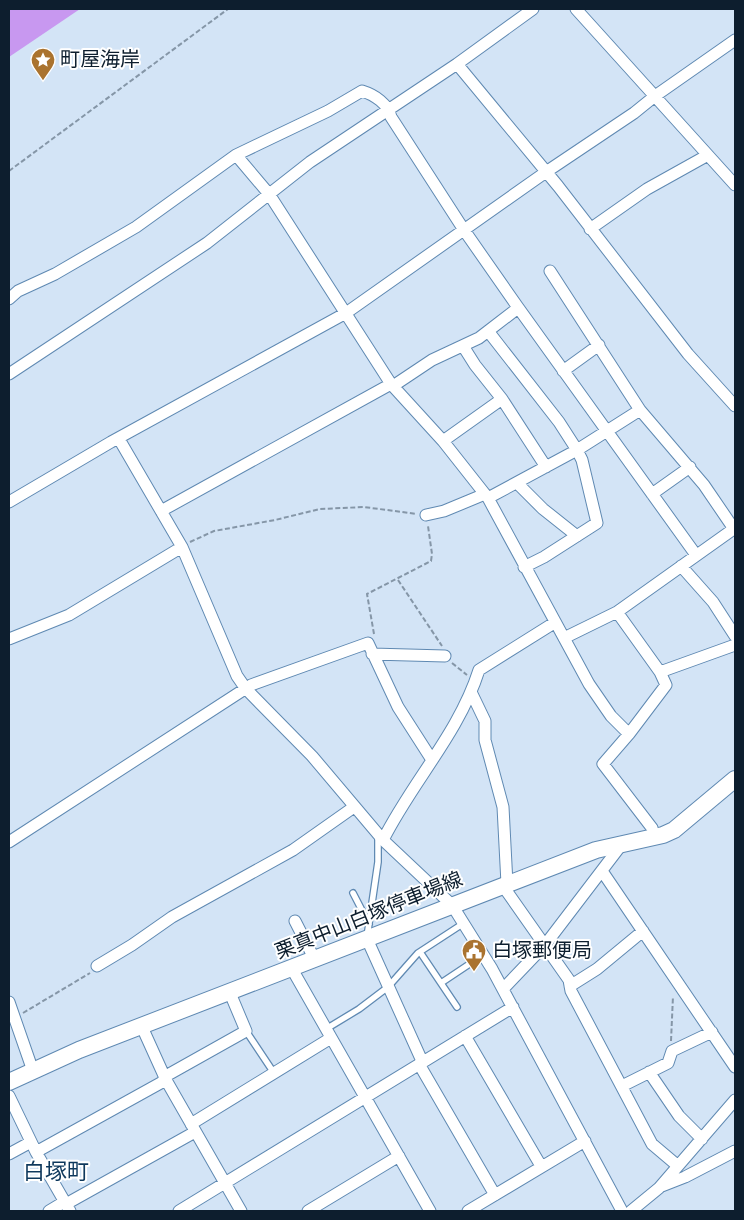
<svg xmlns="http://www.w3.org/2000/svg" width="744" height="1220" font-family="'Alegreya Sans','Noto Sans JP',sans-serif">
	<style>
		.water { fill: #c898f0 }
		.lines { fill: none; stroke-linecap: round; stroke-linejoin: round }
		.lane-casing { stroke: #5f89b2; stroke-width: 8 }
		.street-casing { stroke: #5f89b2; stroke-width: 13 }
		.secondary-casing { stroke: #5f89b2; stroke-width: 18 }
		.path { stroke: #8596a7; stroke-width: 2; stroke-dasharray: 5 2.5; stroke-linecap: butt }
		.lane { stroke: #fff; stroke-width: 5.5 }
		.street { stroke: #fff; stroke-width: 11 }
		.secondary { stroke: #fff; stroke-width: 16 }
		.labels { text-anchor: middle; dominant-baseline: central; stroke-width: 4; stroke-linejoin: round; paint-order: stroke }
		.poi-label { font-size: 20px; fill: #0d1e2e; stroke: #fff; text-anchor: start }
		.street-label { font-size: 20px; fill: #0d1e2e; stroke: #fff }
		.quarter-label { font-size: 22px; fill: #0e385c; stroke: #fff }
	</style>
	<rect width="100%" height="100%" fill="#d3e4f6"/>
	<!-- water -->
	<path class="water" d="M 9,9 L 80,9 L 9,57 Z"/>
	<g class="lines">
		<defs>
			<path id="lane" d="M 353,893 L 369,924
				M 367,937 L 378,862 L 378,837
				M 420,952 L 457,1007
				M 441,983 L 483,955
				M 326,1029 L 359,1009 L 388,987 L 418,953 L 464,923
				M 246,1031 L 274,1073"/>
			<path id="street" d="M 576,9 L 735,185
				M 457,64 L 558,186 L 688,354 L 735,406
				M 236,155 L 269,194 L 391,384 L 443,441 L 488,498 L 589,684 L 611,716 L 629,734
				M 590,229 L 647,189 L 708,155
				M 550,271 L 640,410 L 704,485 L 734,529
				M 9,299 L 18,291 L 55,274 L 136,227 L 236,155 L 328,111 L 362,91 C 375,95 388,104 391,117 L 464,230 L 517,306 L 696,555
				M 488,331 L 559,422 L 577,450 L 488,498
				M 463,346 L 475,365 L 502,399 L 546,467
				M 563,371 L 599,345
				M 9,374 L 207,243 L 310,162 L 457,64 L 533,9
				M 393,386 L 432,360 L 479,338 L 518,308
				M 119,439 L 182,547 L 237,676 L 246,689 L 312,756 L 383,840 L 452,905 L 492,969 L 622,1211
				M 443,441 L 502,399
				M 517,483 L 543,509 L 577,536
				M 652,494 L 690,467
				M 9,502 L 111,442 L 346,313 L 546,172 L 634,113 L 655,96 L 735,40
				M 161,511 L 391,384
				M 426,515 L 444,511 L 485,494
				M 681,566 L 713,602 L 735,636
				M 524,567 L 544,557 L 597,523 L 582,460 L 577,450 L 640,410
				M 617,612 L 660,672 L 666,685 L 629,734 L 603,764 L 652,828 L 654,835
				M 564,638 L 617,612 L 735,528
				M 9,639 L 69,615 L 182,547
				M 372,654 L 445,656
				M 660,672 L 735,645
				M 472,694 L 485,721 L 485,740 L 503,807 L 507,884
				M 383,840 C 412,782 459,733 479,670 L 554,623
				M 9,842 L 251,685 L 368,643 L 398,707 L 432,760
				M 602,871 L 735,1067
				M 503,886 L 569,980 L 571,991 L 652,1144 L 678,1166
				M 295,921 L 315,960
				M 367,939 L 422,1061
				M 97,966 L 132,945 L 172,917 L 293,850 L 354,807
				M 292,969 L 430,1211
				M 570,986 L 597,969 L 643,931
				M 503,989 L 545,945 L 622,844
				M 9,1002 L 33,1071
				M 142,1027 L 166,1080 L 241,1211
				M 465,1036 L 541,1166
				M 419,1064 L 495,1195
				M 649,1072 L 679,1116 L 702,1139
				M 164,1077 L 246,1031 L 230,993
				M 622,1086 L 668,1063 L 672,1051 L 712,1032
				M 9,1096 L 36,1152 L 70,1211
				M 191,1124 L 331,1038
				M 36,1152 L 166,1080
				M 9,1154 L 31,1142
				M 662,1186 L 685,1177 L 735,1151
				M 66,1204 L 195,1132
				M 49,1211 L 64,1202
				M 179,1211 L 513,1007
				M 308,1211 L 399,1156
				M 468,1211 L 585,1141
				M 631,1211 L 659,1188 L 735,1100"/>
			<path id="secondary" d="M 9,1082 L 79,1050 L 596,850 L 663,835 L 674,830 L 735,779"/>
		</defs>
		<!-- lane casing -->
		<use href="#lane" class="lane-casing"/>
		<!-- street casing -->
		<use href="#street" class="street-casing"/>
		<!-- secondary casing -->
		<use href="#secondary" class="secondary-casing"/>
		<!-- path -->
		<path class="path" d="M 9,171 L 228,9
			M 190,542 L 214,531 L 275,520 L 320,509 L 364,507 L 417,514
			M 398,580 L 442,646
			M 374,634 L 367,594 L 431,561 L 432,554 L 428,526
			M 452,663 L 467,675
			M 23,1013 L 90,973
			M 671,1041 L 673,996"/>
		<!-- lane -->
		<use href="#lane" class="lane"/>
		<!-- street -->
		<use href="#street" class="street"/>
		<!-- secondary -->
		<use href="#secondary" class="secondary"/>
	</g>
	<!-- icons -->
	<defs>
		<symbol id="sight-pin" viewBox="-11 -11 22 30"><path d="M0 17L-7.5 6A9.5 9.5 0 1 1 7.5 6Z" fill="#aa732f" stroke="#fff"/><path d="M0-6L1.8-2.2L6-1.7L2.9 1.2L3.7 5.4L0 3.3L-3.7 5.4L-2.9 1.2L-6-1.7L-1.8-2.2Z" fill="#fff"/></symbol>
		<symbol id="civic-pin" viewBox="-11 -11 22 30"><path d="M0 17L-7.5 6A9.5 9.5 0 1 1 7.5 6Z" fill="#aa732f" stroke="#fff"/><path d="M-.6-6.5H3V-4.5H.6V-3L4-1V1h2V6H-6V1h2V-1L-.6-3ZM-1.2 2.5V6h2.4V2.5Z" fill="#fff"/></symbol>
	</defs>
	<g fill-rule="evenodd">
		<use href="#sight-pin" x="29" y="46" width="28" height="38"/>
		<use href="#civic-pin" x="460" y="937" width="28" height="38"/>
	</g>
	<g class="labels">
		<!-- poi labels -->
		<g class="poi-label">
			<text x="60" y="60">町屋海岸</text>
			<text x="492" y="951">白塚郵便局</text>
		</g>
		<!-- street labels -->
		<g class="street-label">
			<text transform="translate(369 916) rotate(-22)">栗真中山白塚停車場線</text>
		</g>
		<!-- quarter labels -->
		<g class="quarter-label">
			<text x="56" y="1172">白塚町</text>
		</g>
	</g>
	<!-- border -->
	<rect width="744" height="1220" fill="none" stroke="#0d1e2e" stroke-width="20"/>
</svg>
